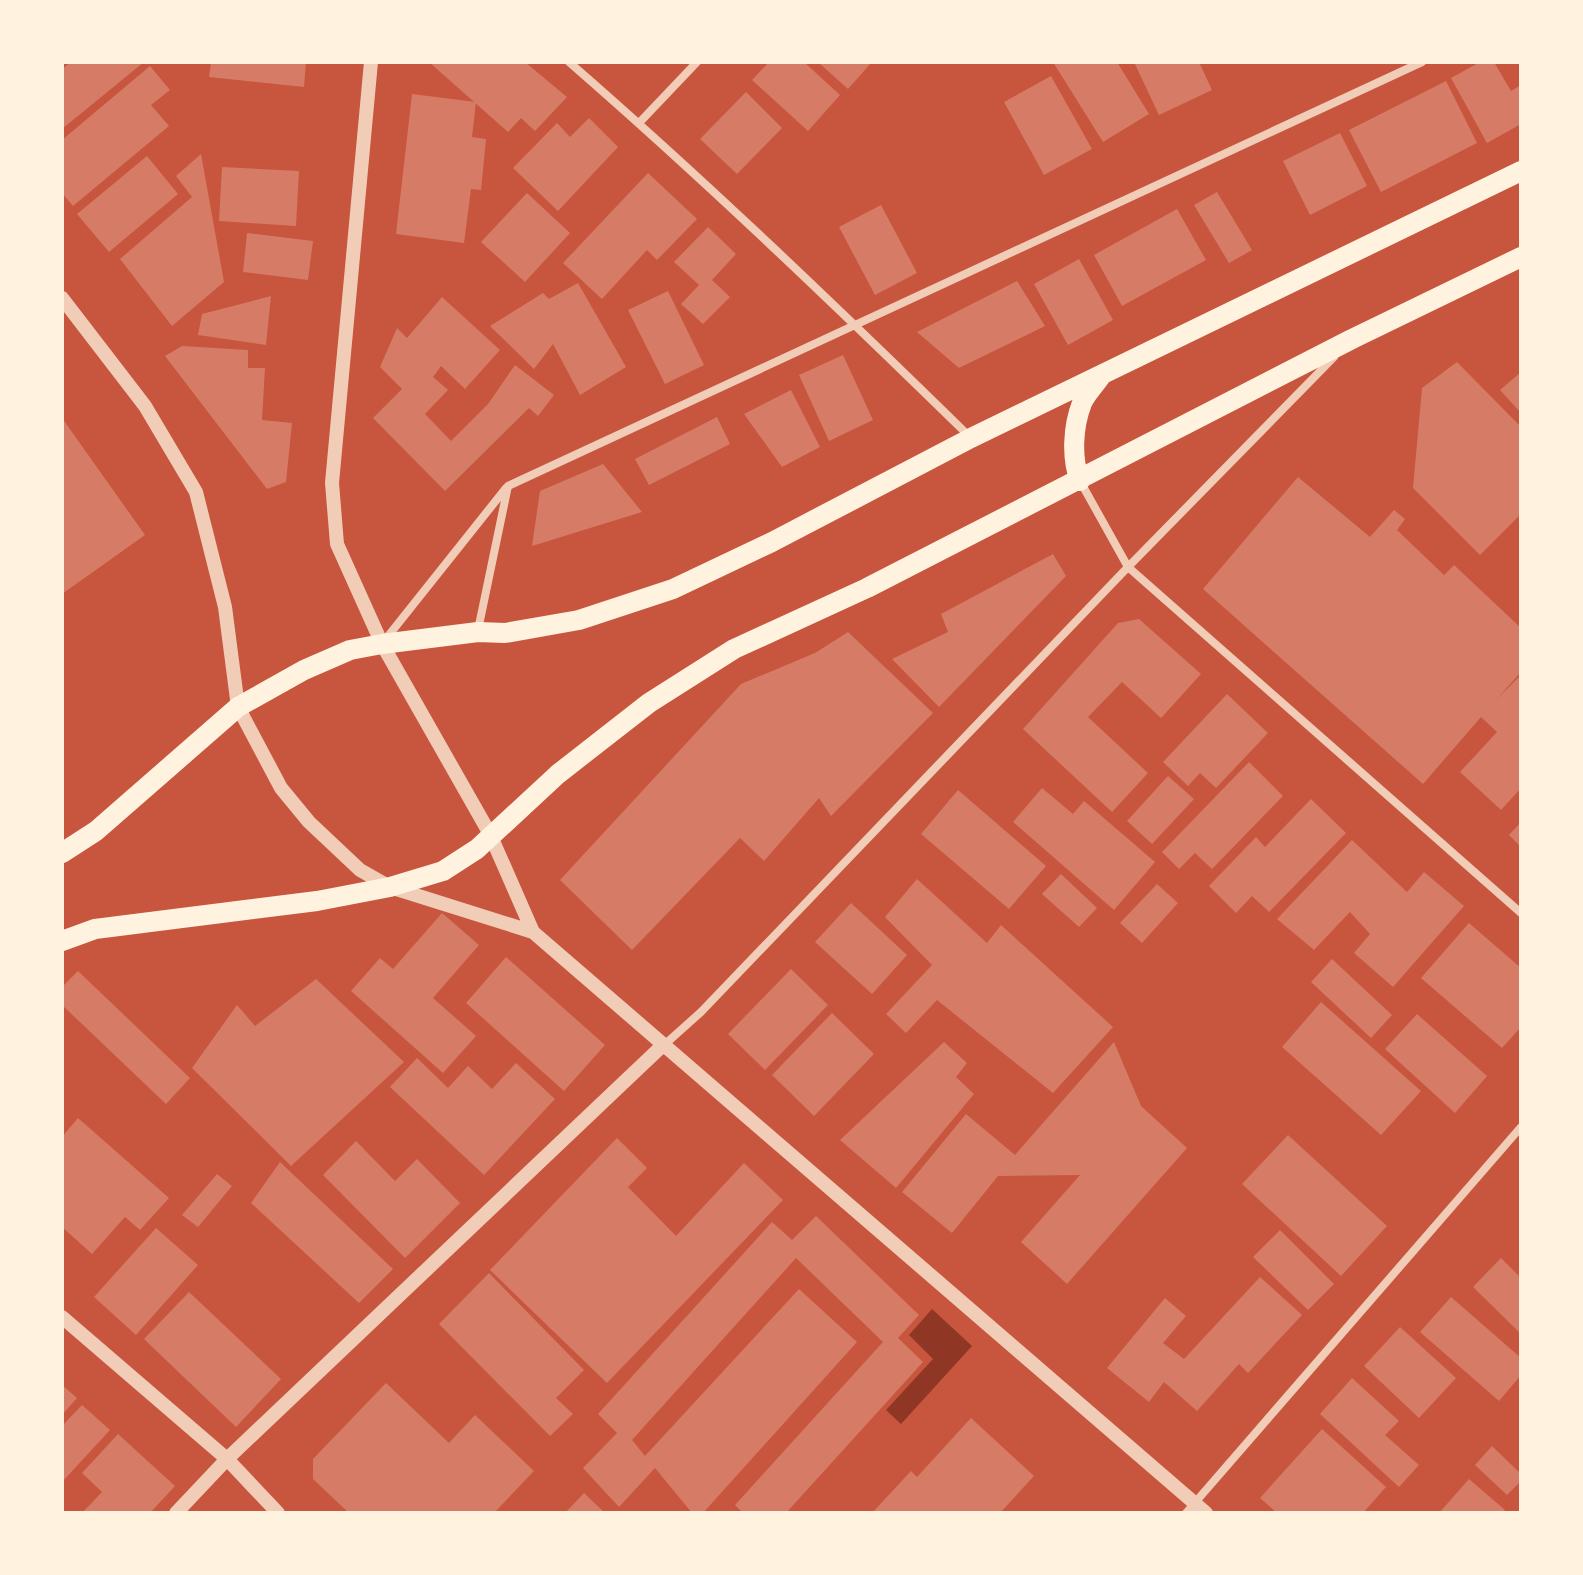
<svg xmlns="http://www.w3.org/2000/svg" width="1583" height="1575" font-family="Arial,sans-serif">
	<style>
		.water { fill: #8f3625 }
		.building { fill: #d67c66 }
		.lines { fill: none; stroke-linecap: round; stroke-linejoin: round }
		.minor { stroke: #f1ccb7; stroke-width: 8 }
		.tertiary { stroke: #f1ccb7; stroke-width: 14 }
		.primary { stroke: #fff3e0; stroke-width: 20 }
	</style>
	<rect width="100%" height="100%" fill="#c8553d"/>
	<!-- water -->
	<path class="water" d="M 932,1309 L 972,1346 L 901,1424 L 886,1410 L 933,1359 L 909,1335 Z"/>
	<!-- building -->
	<path class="building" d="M 71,62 L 144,62 L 62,129 L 62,69 Z
		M 211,62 L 306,62 L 304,87 L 209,77 Z
		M 429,62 L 525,62 L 567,97 L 535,131 L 521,118 L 508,132 Z
		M 769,62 L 804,62 L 840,95 L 808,131 L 752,80 Z
		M 818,62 L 872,62 L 848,89 Z
		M 1053,62 L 1117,62 L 1149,114 L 1103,142 Z
		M 1134,62 L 1199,62 L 1212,90 L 1159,115 Z
		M 1480,62 L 1494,62 L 1511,91 L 1521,85 L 1521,124 L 1487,143 L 1451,78 Z
		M 150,66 L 170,90 L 151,105 L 169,126 L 73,206 L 62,193 L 62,140 Z
		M 1051,76 L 1092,149 L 1044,175 L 1004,102 Z
		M 1446,81 L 1477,143 L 1381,192 L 1349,130 Z
		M 746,92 L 782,128 L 737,174 L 700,139 Z
		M 412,94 L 476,102 L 472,137 L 486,139 L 481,190 L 471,189 L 464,243 L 396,234 Z
		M 589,118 L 618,147 L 558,211 L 513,168 L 557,123 L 570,137 Z
		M 1340,133 L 1367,186 L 1310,215 L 1283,161 Z
		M 201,154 L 224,282 L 172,326 L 120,259 L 192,197 L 176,176 Z
		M 147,156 L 178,194 L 109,252 L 77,214 Z
		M 222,167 L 299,171 L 296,226 L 219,221 Z
		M 648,173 L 697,219 L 657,260 L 647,250 L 602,299 L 563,263 Z
		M 1217,192 L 1252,250 L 1229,263 L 1194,205 Z
		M 527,193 L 570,233 L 525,282 L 481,242 Z
		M 881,205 L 917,273 L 875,295 L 839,227 Z
		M 1177,209 L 1206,260 L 1122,306 L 1094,255 Z
		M 708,227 L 736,254 L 712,280 L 730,297 L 703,324 L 681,304 L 699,285 L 674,262 Z
		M 247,233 L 313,241 L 308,280 L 243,272 Z
		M 1079,259 L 1113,320 L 1068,345 L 1034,284 Z
		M 1017,281 L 1045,326 L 959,368 L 917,332 Z
		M 578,283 L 626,367 L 580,395 L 553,344 L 534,369 L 490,326 L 543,293 L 549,299 Z
		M 668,291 L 704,365 L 665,384 L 628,310 Z
		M 271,296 L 266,345 L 198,335 L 202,314 Z
		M 442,297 L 500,350 L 465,389 L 441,366 L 433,377 L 448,390 L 425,414 L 451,441 L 488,404 L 515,365 L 554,395 L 538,416 L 529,408 L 445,491 L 373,418 L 402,389 L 380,367 L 397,328 L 407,338 Z
		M 182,346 L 248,350 L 248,368 L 265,368 L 262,420 L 292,423 L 286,482 L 267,489 L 165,356 Z
		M 843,355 L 873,420 L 829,441 L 799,375 Z
		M 1457,362 L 1521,427 L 1521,514 L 1480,555 L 1413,488 L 1422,388 Z
		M 1521,372 L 1521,413 L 1500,390 Z
		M 791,390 L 820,447 L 782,467 L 744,414 Z
		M 717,417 L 730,444 L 649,485 L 635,459 Z
		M 62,418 L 145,535 L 62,594 Z
		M 603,464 L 642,512 L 532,546 L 540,491 Z
		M 1298,477 L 1370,537 L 1394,510 L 1405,519 L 1397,530 L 1444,575 L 1454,565 L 1521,628 L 1521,672 L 1496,700 L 1521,675 L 1521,788 L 1501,810 L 1460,772 L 1497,732 L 1481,717 L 1423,784 L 1203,589 Z
		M 1053,554 L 1066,576 L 939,707 L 892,659 L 948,632 L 941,614 Z
		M 1139,619 L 1201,674 L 1161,718 L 1122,682 L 1088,717 L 1148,773 L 1112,812 L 1023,729 L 1118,623 Z
		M 848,632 L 933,713 L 831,816 L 819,798 L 764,861 L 740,838 L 632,950 L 560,880 L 741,684 L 815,653 Z
		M 1227,694 L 1268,733 L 1216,788 L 1200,773 L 1188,786 L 1163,762 Z
		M 1249,762 L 1283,796 L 1212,869 L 1195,853 L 1179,869 L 1162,852 Z
		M 1168,776 L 1194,799 L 1152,844 L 1127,821 Z
		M 1042,788 L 1073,814 L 1084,801 L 1155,862 L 1114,910 L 1013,822 Z
		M 958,790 L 1046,866 L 1009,909 L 921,834 Z
		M 1311,799 L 1346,833 L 1269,912 L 1252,896 L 1236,913 L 1209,886 L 1256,837 L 1265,847 Z
		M 1521,822 L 1521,847 L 1509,835 Z
		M 1352,840 L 1407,892 L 1424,872 L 1464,906 L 1393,987 L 1354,953 L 1370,934 L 1350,912 L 1314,950 L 1277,919 Z
		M 1061,874 L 1097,908 L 1079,927 L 1042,894 Z
		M 917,879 L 987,943 L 1001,925 L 1113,1027 L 1053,1093 L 937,1000 L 906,1033 L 886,1014 L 932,965 L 885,917 Z
		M 1157,884 L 1178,903 L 1142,943 L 1120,923 Z
		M 851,903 L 907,955 L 872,994 L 815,942 Z
		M 442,913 L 479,945 L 433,998 L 476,1036 L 443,1073 L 351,991 L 380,958 L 393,969 Z
		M 1469,923 L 1521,968 L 1521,1027 L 1502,1048 L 1421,978 Z
		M 506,957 L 605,1045 L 564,1091 L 466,1003 Z
		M 1332,959 L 1392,1015 L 1371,1038 L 1311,982 Z
		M 791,969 L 828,1005 L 765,1070 L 728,1034 Z
		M 78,971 L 190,1078 L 166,1104 L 62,1005 L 62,987 Z
		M 316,979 L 404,1062 L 291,1166 L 192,1068 L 237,1005 L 255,1026 Z
		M 1321,1002 L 1421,1091 L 1381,1135 L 1282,1047 Z
		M 832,1013 L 874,1054 L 814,1116 L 772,1075 Z
		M 1417,1014 L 1487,1076 L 1455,1113 L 1385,1049 Z
		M 944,1042 L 967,1063 L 956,1077 L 974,1094 L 896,1188 L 840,1140 Z
		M 1114,1042 L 1141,1106 L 1187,1148 L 1067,1284 L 1021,1242 L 1080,1175 L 998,1176 L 952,1233 L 902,1192 L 966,1114 L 1015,1155 Z
		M 417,1058 L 448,1088 L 468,1066 L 492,1089 L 516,1063 L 555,1099 L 484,1175 L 390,1087 Z
		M 78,1118 L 169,1198 L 140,1230 L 125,1217 L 92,1254 L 62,1227 L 62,1137 Z
		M 1288,1135 L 1387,1226 L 1341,1276 L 1242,1184 Z
		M 617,1138 L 647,1168 L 628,1187 L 676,1236 L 744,1163 L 783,1200 L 607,1383 L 490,1270 Z
		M 356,1141 L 395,1181 L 417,1159 L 460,1203 L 405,1258 L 323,1175 Z
		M 280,1162 L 393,1269 L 359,1303 L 251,1203 Z
		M 217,1174 L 232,1186 L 198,1227 L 182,1215 Z
		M 816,1216 L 919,1315 L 898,1338 L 923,1362 L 786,1513 L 743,1513 L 735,1505 L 883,1342 L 796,1258 L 632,1440 L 645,1456 L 799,1289 L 857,1342 L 703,1513 L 692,1513 L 655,1468 L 619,1507 L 583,1468 L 617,1433 L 598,1414 L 772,1222 L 792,1240 Z
		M 156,1228 L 198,1265 L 136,1335 L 94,1297 Z
		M 1280,1230 L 1334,1284 L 1308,1310 L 1253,1257 Z
		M 1501,1258 L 1521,1278 L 1521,1334 L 1473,1287 Z
		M 489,1273 L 584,1370 L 556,1398 L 573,1414 L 550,1436 L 439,1324 Z
		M 1260,1277 L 1302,1315 L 1248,1373 L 1239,1364 L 1197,1411 L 1164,1382 L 1149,1402 L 1107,1368 L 1165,1298 L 1186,1316 L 1163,1343 L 1184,1359 Z
		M 189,1292 L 281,1379 L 236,1427 L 144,1339 Z
		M 1451,1297 L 1521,1358 L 1521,1375 L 1499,1401 L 1420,1332 Z
		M 1400,1327 L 1456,1378 L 1419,1418 L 1364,1366 Z
		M 1352,1378 L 1399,1421 L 1385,1435 L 1419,1465 L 1399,1487 L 1320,1414 Z
		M 386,1383 L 449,1443 L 475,1415 L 534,1471 L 494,1513 L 349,1513 L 313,1479 L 313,1459 Z
		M 62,1385 L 77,1398 L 62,1415 Z
		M 82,1405 L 110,1430 L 62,1482 L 62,1426 Z
		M 971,1418 L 1034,1476 L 1000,1513 L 872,1513 L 911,1471 L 917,1477 Z
		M 1322,1429 L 1386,1487 L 1363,1513 L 1277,1513 L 1260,1498 Z
		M 118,1434 L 175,1486 L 150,1513 L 82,1513 L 102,1492 L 82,1473 Z
		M 1492,1446 L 1521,1474 L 1521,1481 L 1507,1495 L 1475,1465 Z
		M 1469,1479 L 1505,1510 L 1502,1513 L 1439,1513 Z
		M 584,1493 L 605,1513 L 565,1513 Z"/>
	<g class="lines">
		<!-- minor -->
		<path class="minor" d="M 569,62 C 707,182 839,309 970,437
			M 639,123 L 697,62
			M 1080,481 L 1128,567 L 1521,913
			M 478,630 L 508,486 L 1422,62
			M 385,640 L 506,488
			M 663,1046 L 701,1012 L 1128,567 L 1334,357
			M 1186,1513 L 1521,1127"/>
		<!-- tertiary -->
		<path class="tertiary" d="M 371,62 L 332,483 L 337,544 L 382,644 L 490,834 L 533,932
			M 62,298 L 145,406 L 196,492 L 225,607 L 238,707 L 281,788 L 309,822 L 360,870 L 390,887 L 533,932 L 1206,1513
			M 62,1317 L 227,1459 L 278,1513
			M 176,1513 L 227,1459 L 662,1046"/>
		<!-- primary -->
		<path class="primary" d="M 1080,481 C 1071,458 1073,426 1082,403 C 1086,394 1095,385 1101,376
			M 62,853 L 96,831 L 238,707 L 304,670 L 350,650 L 382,644 L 478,632 L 505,633 L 579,620 L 673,589 L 772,542 L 971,438 L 1521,171
			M 62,941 L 95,929 L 317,901 L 390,887 L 443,871 L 477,849 L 558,774 L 649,703 L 734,649 L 867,588 L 1352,339 L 1521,257"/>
	</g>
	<!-- border -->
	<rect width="1583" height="1575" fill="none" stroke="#fff3e0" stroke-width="128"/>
</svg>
